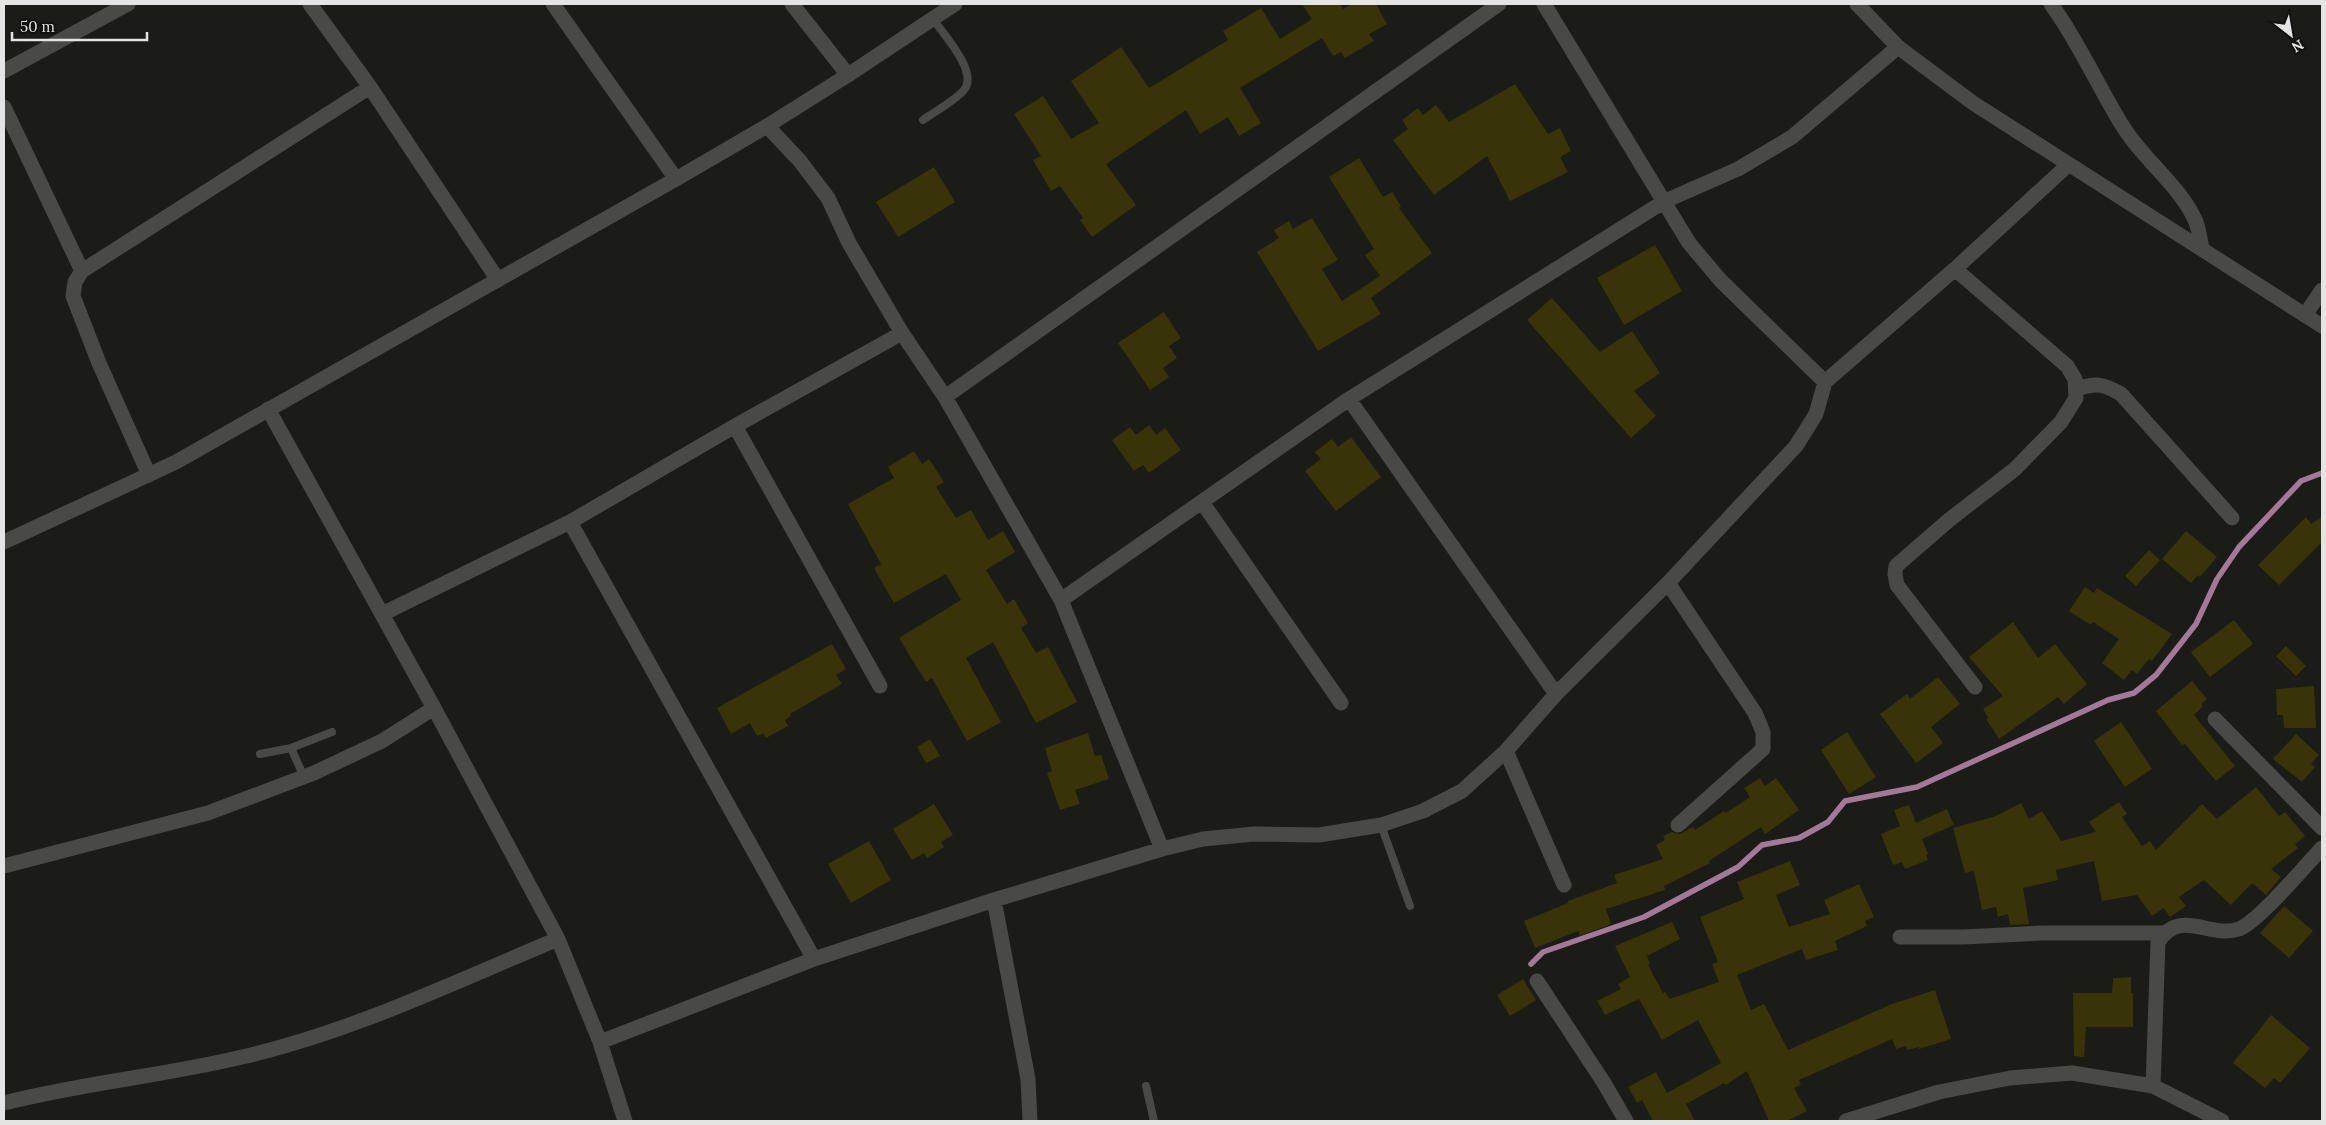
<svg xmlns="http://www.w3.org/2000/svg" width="2326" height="1125" font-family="Lora,serif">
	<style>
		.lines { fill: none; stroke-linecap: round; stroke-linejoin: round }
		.stream { stroke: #a47997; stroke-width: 5.5 }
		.building { fill: #383408 }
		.service { stroke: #494945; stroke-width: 8 }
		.minor { stroke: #494945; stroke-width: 15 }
		.tertiary { stroke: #494945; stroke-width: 15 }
	</style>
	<rect width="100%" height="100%" fill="#1b1b18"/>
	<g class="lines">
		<!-- stream -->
		<path class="stream" d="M 1531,964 L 1543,952 L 1644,917 L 1738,867 L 1762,845 L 1799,838 L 1828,822 L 1845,801 L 1917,787 L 2108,700 L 2134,693 L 2156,675 L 2196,624 L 2217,579 L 2239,547 L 2301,481 L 2322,473"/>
	</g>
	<!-- building -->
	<path class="building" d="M 1302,4 L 1340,4 L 1343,9 L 1352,4 L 1376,4 L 1387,24 L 1369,34 L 1374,41 L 1345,58 L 1341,52 L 1333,56 L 1322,38 L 1240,88 L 1261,123 L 1239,136 L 1228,117 L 1200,134 L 1186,110 L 1106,164 L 1136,205 L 1092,237 L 1080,220 L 1083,218 L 1060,186 L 1051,191 L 1033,160 L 1041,156 L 1014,114 L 1043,96 L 1071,139 L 1099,123 L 1071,81 L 1121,47 L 1149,88 L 1228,40 L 1223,31 L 1261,8 L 1280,39 L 1312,19 Z
		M 1515,84 L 1548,134 L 1560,128 L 1571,151 L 1560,157 L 1568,172 L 1510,201 L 1487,156 L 1434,195 L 1393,140 L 1408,129 L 1402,120 L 1418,108 L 1423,115 L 1436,105 L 1449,122 Z
		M 1359,158 L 1383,197 L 1392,192 L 1401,206 L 1399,208 L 1432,253 L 1371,298 L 1381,314 L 1318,351 L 1257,252 L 1279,238 L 1274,230 L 1289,221 L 1293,229 L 1312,218 L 1338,260 L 1322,269 L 1342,301 L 1380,276 L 1365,255 L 1374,249 L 1329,177 Z
		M 934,167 L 955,202 L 898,237 L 876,202 Z
		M 1655,245 L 1682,291 L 1624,325 L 1597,278 Z
		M 1552,298 L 1600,352 L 1632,331 L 1660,373 L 1634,391 L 1656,416 L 1631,438 L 1527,320 Z
		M 1164,312 L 1181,338 L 1169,346 L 1177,358 L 1163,368 L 1169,377 L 1150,390 L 1118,343 Z
		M 1149,425 L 1156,435 L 1165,428 L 1181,450 L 1149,473 L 1143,465 L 1134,471 L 1112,440 L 1130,427 L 1136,435 Z
		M 1351,437 L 1381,477 L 1336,511 L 1305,471 L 1321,459 L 1315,452 L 1332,439 L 1338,447 Z
		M 914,451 L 922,464 L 929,459 L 944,482 L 936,487 L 956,518 L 971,510 L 988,540 L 1003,531 L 1015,552 L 986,570 L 1007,604 L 1014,599 L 1028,623 L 1021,628 L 1036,653 L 1048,647 L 1077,702 L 1036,723 L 993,642 L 966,658 L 1001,722 L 967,741 L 932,678 L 926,682 L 899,638 L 961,600 L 946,574 L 894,603 L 874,568 L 881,564 L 848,504 L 894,478 L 888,467 Z
		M 2306,517 L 2311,524 L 2322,517 L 2322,542 L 2279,585 L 2258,565 Z
		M 2186,531 L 2217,557 L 2200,577 L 2198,575 L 2191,583 L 2162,559 Z
		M 2149,550 L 2160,560 L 2136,586 L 2125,576 Z
		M 2085,587 L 2094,593 L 2097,588 L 2172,634 L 2152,661 L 2149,659 L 2137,674 L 2132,670 L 2124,680 L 2102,663 L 2119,639 L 2093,622 L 2091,625 L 2069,611 Z
		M 2234,620 L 2253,644 L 2210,677 L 2191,652 Z
		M 2013,622 L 2038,658 L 2055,644 L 2087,684 L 2064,704 L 2058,697 L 1999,739 L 1986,719 L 1988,718 L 1983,709 L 2003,696 L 1969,657 Z
		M 832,644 L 846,669 L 836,675 L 842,684 L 790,714 L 791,716 L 785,720 L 788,726 L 766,738 L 763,733 L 757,736 L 750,723 L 731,734 L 717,708 Z
		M 2286,646 L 2306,666 L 2296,676 L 2276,656 Z
		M 1938,677 L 1960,704 L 1931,727 L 1943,743 L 1916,763 L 1880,714 L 1907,694 L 1910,699 Z
		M 2192,681 L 2207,699 L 2201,704 L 2203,706 L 2194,715 L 2235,766 L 2216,781 L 2185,744 L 2182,745 L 2156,711 Z
		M 2314,686 L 2316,728 L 2284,728 L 2283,715 L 2277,715 L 2276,689 Z
		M 2121,722 L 2152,769 L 2125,787 L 2094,741 Z
		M 1847,732 L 1876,777 L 1849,794 L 1821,750 Z
		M 1088,733 L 1095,756 L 1101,755 L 1109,779 L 1075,790 L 1080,804 L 1060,810 L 1047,773 L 1052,771 L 1045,748 Z
		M 2296,734 L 2319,755 L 2311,764 L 2315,767 L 2302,782 L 2273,759 Z
		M 930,739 L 940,756 L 926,763 L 917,747 Z
		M 1760,778 L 1765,786 L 1776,778 L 1799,810 L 1765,834 L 1761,827 L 1709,861 L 1710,863 L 1664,886 L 1665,890 L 1606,909 L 1611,924 L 1580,936 L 1578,931 L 1535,948 L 1524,921 L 1568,903 L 1568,901 L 1617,883 L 1614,875 L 1663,859 L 1656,845 L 1665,840 L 1663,836 L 1672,832 L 1680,834 L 1693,827 L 1695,830 L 1724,811 L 1726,813 L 1750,797 L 1744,788 Z
		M 2256,787 L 2279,816 L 2285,812 L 2305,836 L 2295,844 L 2298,848 L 2271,869 L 2281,877 L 2266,895 L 2252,883 L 2231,905 L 2204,880 L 2179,897 L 2186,906 L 2170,917 L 2164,908 L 2152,916 L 2137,895 L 2102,901 L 2094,861 L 2056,870 L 2058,880 L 2023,888 L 2029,924 L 2010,925 L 2008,914 L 1998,917 L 1996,907 L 1982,910 L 1974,871 L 1965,873 L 1953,828 L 1996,816 L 2021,803 L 2029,819 L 2042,811 L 2061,841 L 2096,832 L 2089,822 L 2119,802 L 2127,814 L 2122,817 L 2142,846 L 2150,841 L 2156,850 L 2202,804 L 2217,819 Z
		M 934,804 L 953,835 L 941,842 L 944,847 L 927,858 L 924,853 L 912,860 L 893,829 Z
		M 1909,805 L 1916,823 L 1947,809 L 1954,825 L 1922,839 L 1928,854 L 1926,855 L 1928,860 L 1905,869 L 1902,862 L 1893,865 L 1881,834 L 1900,826 L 1894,810 Z
		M 869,841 L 891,880 L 851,903 L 828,864 Z
		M 1790,861 L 1800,885 L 1776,895 L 1789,927 L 1830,914 L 1824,900 L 1859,884 L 1874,917 L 1865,921 L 1867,926 L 1835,941 L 1838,950 L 1806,960 L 1802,949 L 1737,975 L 1751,1010 L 1764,1004 L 1788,1050 L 1892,1004 L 1935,990 L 1951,1039 L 1919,1049 L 1919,1047 L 1907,1050 L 1906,1046 L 1896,1049 L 1892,1039 L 1799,1080 L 1801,1085 L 1794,1088 L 1807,1111 L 1787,1121 L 1769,1121 L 1747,1071 L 1726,1085 L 1724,1083 L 1686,1104 L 1695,1121 L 1653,1121 L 1642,1100 L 1637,1103 L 1628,1087 L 1656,1072 L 1667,1093 L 1721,1063 L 1698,1020 L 1662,1040 L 1639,999 L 1605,1015 L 1597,1001 L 1621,989 L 1618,984 L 1630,977 L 1615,946 L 1672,922 L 1680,939 L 1647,956 L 1650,964 L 1648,965 L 1663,993 L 1665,992 L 1670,999 L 1719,982 L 1712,964 L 1718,962 L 1700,917 L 1744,899 L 1737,882 Z
		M 2284,906 L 2313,931 L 2289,958 L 2260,933 Z
		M 2131,977 L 2131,993 L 2133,993 L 2133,1027 L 2086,1027 L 2084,1057 L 2074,1056 L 2073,993 L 2112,993 L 2113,978 Z
		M 1523,979 L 1536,1000 L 1510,1016 L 1497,995 Z
		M 2271,1015 L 2310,1048 L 2280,1083 L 2274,1078 L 2265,1088 L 2233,1063 Z"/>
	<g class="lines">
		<!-- service -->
		<path class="service" d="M 923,120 C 933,113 957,99 964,90 C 979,72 943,34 933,19
			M 291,748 L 304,777
			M 260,754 L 291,748 L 332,732
			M 1381,825 L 1410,906
			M 1146,1086 L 1154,1121"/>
		<!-- minor -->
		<path class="minor" d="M 310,4 L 370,87 L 498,280
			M 553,4 L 676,179
			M 792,4 L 848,75
			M 1544,4 L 1689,243 L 1721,281 L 1825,382
			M 2051,4 C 2079,42 2097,85 2122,125 C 2142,159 2181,186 2196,222 C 2199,230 2200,240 2202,248
			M 4,71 L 128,4
			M 4,107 L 82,271
			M 767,126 L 800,161 L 828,198 L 849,243 L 902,333 L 945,397 L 1061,600 L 1162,849
			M 1955,269 L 2067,366 L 2075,379 L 2076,398 L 2061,422 L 2015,469 L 1949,520 L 1896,566 L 1895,574 L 1897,585 L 1975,687
			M 2305,315 L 2322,290
			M 2076,389 C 2096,383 2102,383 2121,394 L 2232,518
			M 945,397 L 1499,4
			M 1349,399 L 1556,694
			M 268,409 L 434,708 L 558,939 L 600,1042 L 625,1121
			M 735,426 L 880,686
			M 149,475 L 99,363 L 73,296 L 75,282 L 82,271 L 370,87
			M 1202,502 L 1341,703
			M 570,522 L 814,959
			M 1668,583 L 1755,713 L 1763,732 L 1763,749 L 1678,825
			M 1061,600 L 1349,399 L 1665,201 L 1738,169 L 1792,137 L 1898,47
			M 382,614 L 570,522 L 735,426 L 902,333
			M 2215,719 L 2322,828
			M 1506,751 L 1564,885
			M 4,866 L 208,813 L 314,773 L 382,741 L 434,708
			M 994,900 L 1028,1079 L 1030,1121
			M 1900,937 L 1963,937 L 2042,933 L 2164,933
			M 1537,981 L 1604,1083 L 1626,1121
			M 600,1042 L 814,959 L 994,900 L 1162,849 L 1203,839 L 1254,834 L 1319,835 L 1381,825 L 1423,811 L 1462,791 L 1506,751 L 1556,694 L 1668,583 L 1796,446 L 1816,414 L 1825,382 L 1955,269 L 2068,165
			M 2153,1086 L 2158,942 C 2181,907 2209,939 2239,929 C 2259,921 2305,866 2322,848
			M 4,1103 C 82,1083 163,1076 242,1057 C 352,1032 454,982 558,939
			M 1846,1121 L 1939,1092 L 2010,1078 L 2072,1073 L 2153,1086 L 2222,1121"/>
		<!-- tertiary -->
		<path class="tertiary" d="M 1857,4 L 1898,47 L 1973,103 L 2322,326
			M 4,542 L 176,462 L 676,179 L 767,126 L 848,75 L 955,4"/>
	</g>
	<!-- border -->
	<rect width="2326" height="1125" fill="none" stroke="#e4e4e2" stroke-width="10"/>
	<!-- north arrow -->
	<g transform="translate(2291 35) rotate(149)" stroke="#12120f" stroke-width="4" paint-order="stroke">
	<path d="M0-4L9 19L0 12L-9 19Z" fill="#e4e4e2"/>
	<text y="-8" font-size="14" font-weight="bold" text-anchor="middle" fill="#e4e4e2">N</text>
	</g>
	<!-- scale -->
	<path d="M12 32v8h135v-8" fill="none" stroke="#e4e4e2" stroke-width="2.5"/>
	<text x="20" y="32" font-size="15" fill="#e4e4e2" stroke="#12120f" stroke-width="4" paint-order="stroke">50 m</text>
</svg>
